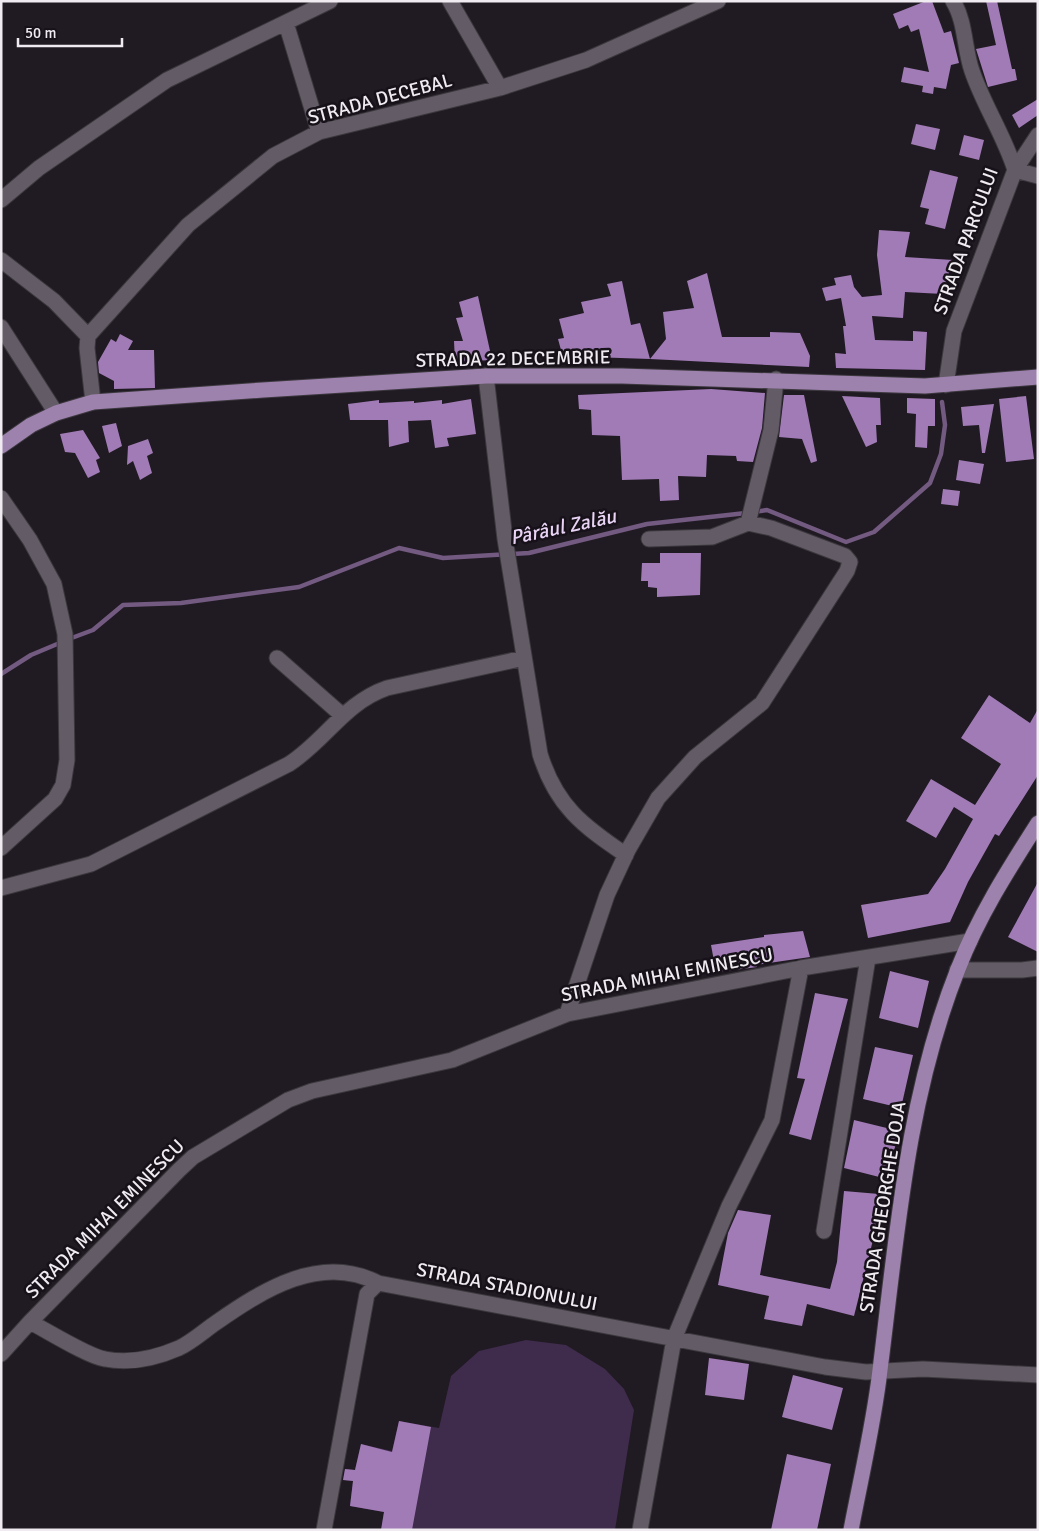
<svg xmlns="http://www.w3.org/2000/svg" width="1039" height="1531" font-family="Signika,sans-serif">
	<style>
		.green { fill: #3f2b4b }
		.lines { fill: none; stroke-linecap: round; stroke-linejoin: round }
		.stream { stroke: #735a80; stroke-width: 4.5 }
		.building { fill: #a07bb5 }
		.minor-casing { stroke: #3c383e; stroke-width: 17 }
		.major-casing { stroke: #3c383e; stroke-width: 17 }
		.minor { stroke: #635c67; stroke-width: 15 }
		.major { stroke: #9e82ae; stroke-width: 15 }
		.labels { text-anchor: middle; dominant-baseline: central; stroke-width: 5; stroke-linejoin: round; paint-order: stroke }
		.street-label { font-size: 19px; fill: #efebf1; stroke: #17111a }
		.water-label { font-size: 20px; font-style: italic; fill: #e9d4f5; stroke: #17111a }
	</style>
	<rect width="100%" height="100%" fill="#201a23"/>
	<!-- green -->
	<path class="green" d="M 526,1340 L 566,1345 L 605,1369 L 624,1389 L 634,1410 L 615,1530 L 381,1530 L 384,1512 L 350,1506 L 353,1481 L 343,1480 L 345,1469 L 355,1470 L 361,1444 L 392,1451 L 399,1421 L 439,1428 L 451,1376 L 479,1351 Z"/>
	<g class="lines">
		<!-- stream -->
		<path class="stream" d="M 754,512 L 767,510 L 846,542 L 874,532 L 930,483 L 941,454 L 945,425 L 942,402
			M 69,639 L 93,630 L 123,605 L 181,603 L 299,587 L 399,548 L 443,558 L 529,553 L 647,524 L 746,513
			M 1,674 L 31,655 L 62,642"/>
	</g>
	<!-- building -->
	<path class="building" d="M 926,1 L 932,1 L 944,33 L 951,31 L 959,63 L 951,65 L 946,89 L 934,87 L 933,94 L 922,92 L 923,86 L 901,82 L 904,67 L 929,72 L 919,29 L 911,32 L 908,25 L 899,29 L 893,14 Z
		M 986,1 L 997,1 L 1012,69 L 1015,69 L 1017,80 L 988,87 L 976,49 L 996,45 Z
		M 1038,99 L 1038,115 L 1019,128 L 1012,115 Z
		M 916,124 L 940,129 L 935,150 L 911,144 Z
		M 964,135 L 984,140 L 979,160 L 959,155 Z
		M 930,170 L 958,177 L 945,229 L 925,224 L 929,209 L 920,207 Z
		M 879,230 L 910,232 L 905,257 L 953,260 L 943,294 L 905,292 L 903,318 L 872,316 L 875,340 L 913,341 L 913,331 L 927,332 L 925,370 L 836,368 L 835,353 L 846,354 L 843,326 L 846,326 L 841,298 L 826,301 L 822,288 L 836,285 L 834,278 L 851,275 L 854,287 L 862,297 L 882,295 L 877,255 Z
		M 707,273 L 722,337 L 770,337 L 770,332 L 800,333 L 810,356 L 809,367 L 650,359 L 666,339 L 663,312 L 694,308 L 687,281 Z
		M 622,281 L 631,325 L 640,323 L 650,359 L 591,357 L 564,361 L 558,339 L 564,338 L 559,319 L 584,313 L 581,302 L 611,296 L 607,284 Z
		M 478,296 L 492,360 L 455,362 L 454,341 L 463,341 L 456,318 L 463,317 L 459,302 Z
		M 120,334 L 133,341 L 128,350 L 154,350 L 155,388 L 114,389 L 114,381 L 99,373 L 98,362 L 111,339 L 116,342 Z
		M 711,389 L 765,393 L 762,428 L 753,462 L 737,461 L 736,456 L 707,455 L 706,477 L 678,476 L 679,500 L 660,501 L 659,479 L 622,480 L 620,436 L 592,435 L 591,410 L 579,409 L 578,395 Z
		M 784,395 L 804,395 L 817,461 L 811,463 L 802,439 L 779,437 Z
		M 842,396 L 880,398 L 881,425 L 876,425 L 877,442 L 866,447 Z
		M 1026,396 L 1034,459 L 1006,462 L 999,399 Z
		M 907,398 L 935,399 L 935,426 L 928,426 L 927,448 L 915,447 L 916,414 L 907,413 Z
		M 471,399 L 476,434 L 447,438 L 449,446 L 435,448 L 431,420 L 408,421 L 409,442 L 389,447 L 388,420 L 350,420 L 348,404 L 379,400 L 379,403 L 414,401 L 414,403 L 442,400 L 442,404 Z
		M 994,404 L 985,453 L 982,453 L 979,425 L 963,426 L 961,407 Z
		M 116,423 L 122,446 L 109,453 L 102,426 Z
		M 83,430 L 100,458 L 96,460 L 100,472 L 88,478 L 75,453 L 65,452 L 60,434 Z
		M 148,439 L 153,453 L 147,456 L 152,473 L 140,480 L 133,461 L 127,465 L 128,446 Z
		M 959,460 L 984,464 L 980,484 L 956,480 Z
		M 943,489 L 960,491 L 958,506 L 941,504 Z
		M 660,553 L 701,553 L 700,595 L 657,597 L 657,588 L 648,587 L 648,581 L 641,581 L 642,563 L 660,563 Z
		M 989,695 L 1030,723 L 1038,709 L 1038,775 L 999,836 L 995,834 L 968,882 L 950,922 L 868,938 L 861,905 L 928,894 L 945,869 L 973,819 L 954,807 L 936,838 L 906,821 L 931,779 L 975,805 L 1001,764 L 961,738 Z
		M 1038,882 L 1038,952 L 1008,937 Z
		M 803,931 L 810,957 L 756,965 L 757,967 L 750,968 L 716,972 L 711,945 L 764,937 L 764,935 Z
		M 890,971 L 929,981 L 918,1028 L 879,1018 Z
		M 815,993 L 848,999 L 811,1140 L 789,1134 L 805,1079 L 797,1078 Z
		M 875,1047 L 913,1055 L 901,1108 L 863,1099 Z
		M 854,1120 L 899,1131 L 887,1179 L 844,1168 Z
		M 844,1191 L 879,1194 L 876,1228 L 854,1316 L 807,1304 L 802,1326 L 764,1319 L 769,1296 L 718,1285 L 728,1233 L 738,1210 L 771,1215 L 760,1275 L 830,1289 L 837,1262 Z
		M 709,1358 L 749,1364 L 744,1400 L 705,1395 Z
		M 793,1375 L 843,1388 L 832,1430 L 782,1417 Z
		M 399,1421 L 431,1427 L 412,1530 L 381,1530 L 384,1512 L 350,1506 L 353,1481 L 343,1480 L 345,1469 L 355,1470 L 361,1444 L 392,1452 Z
		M 787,1454 L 831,1464 L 817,1530 L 771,1530 Z"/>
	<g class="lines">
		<defs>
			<path id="minor" d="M 450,1 L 500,88
				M 286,23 L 319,132
				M 1038,135 L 1015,170 L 1038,176
				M 1,200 L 39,168 L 167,80 L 330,1
				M 1,260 L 54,301 L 88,336
				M 1,327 L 56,413
				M 486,376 L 505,539 L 540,754 C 556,806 583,826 626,855
				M 946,385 L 954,331 L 1015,170 C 1004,135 984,106 972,71 C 964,49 966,22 953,1
				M 93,402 L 87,348 L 88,336 L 188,225 L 273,156 L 319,132 L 500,88 L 586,60 L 718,1
				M 1,498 L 30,540 L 54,584 L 65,634 L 67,760 L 63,785 L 55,799 L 1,848
				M 748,523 L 771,430 L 776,379
				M 277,658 L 343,716
				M 1,888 L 91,864 L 289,764 C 326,740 344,703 387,688 L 524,658
				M 957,970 L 1022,970 L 1038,968
				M 567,1014 L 607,895 L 628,850 L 658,798 L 695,757 L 762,703 L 847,571 L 850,562 L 845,556 L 771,528 L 748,523 L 712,537 L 649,539
				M 824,1231 L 868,958
				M 30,1322 C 46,1330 89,1357 105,1359 C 130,1364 156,1358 179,1348 C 192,1342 205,1330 217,1322 C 263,1290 321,1253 378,1283
				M 1,1354 L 30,1322 L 179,1170 L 193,1157 L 288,1100 L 312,1091 L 452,1060 L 567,1014 L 801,968 L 970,941
				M 324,1530 L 367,1294 L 378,1283 L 825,1367 L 866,1372 L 923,1369 L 1038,1375
				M 640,1530 L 674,1339 L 729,1206 L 772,1120 L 801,968"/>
			<path id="major" d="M 1,446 L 31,425 L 56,413 L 93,402 L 263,390 L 486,376 L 622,376 L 925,386 L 1038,377
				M 851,1530 C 861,1477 874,1423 880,1370 C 897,1235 907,1097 958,969 C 978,917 1008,870 1038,823"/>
		</defs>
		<!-- minor casing -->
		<use href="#minor" class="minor-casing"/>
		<!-- major casing -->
		<use href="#major" class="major-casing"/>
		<!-- minor -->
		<use href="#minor" class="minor"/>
		<!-- major -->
		<use href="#major" class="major"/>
	</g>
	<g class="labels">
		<!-- street labels -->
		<g class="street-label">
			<text transform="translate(380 99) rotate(-15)">STRADA DECEBAL</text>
			<text transform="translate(966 241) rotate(-70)">STRADA PARCULUI</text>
			<text transform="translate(513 359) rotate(-1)">STRADA 22 DECEMBRIE</text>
			<text transform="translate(667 975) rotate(-11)">STRADA MIHAI EMINESCU</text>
			<text transform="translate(883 1207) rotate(-81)">STRADA GHEORGHE DOJA</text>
			<text transform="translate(105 1219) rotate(-45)">STRADA MIHAI EMINESCU</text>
			<text transform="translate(507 1287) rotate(11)">STRADA STADIONULUI</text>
		</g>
		<!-- water labels -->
		<g class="water-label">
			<text transform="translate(563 527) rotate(-12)">Pârâul Zalău</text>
		</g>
	</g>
	<!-- border -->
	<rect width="1039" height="1531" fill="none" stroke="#efebf1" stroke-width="5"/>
	<!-- scale -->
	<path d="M18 38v8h104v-8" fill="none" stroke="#efebf1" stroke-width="2.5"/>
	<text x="25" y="38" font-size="15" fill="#efebf1" stroke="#17111a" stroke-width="4" paint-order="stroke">50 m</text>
</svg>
